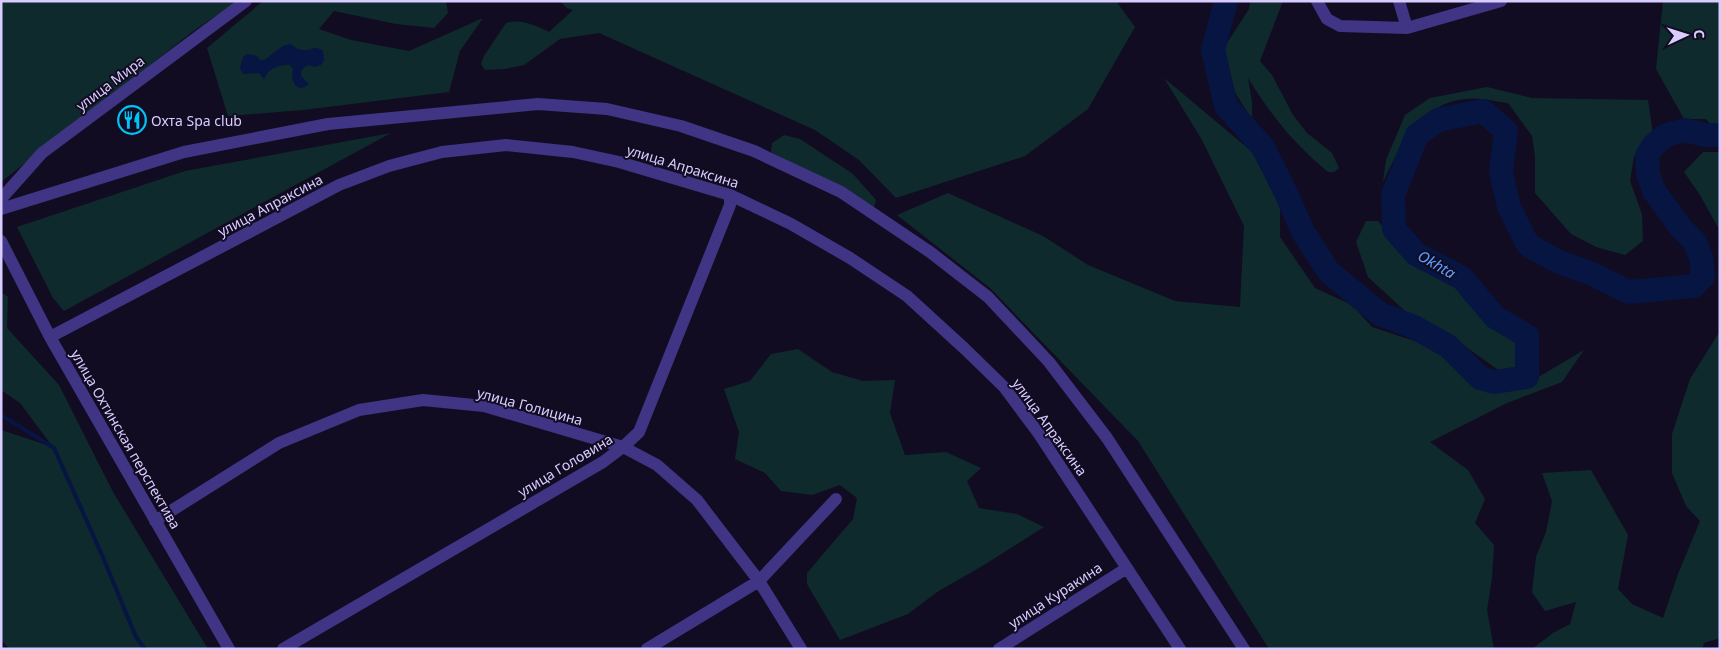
<svg xmlns="http://www.w3.org/2000/svg" width="1721" height="650" font-family="'Noto Sans',sans-serif">
	<style>
		.green { fill: #0f2a2d }
		.water { fill: #061541 }
		.lines { fill: none; stroke-linecap: round; stroke-linejoin: round }
		.stream { stroke: #061541; stroke-width: 4 }
		.river { stroke: #061541; stroke-width: 24 }
		.minor { stroke: #403484; stroke-width: 12 }
		.labels { text-anchor: middle; dominant-baseline: central; stroke-width: 4; stroke-linejoin: round; paint-order: stroke }
		.street-label { font-size: 14px; fill: #d9cdff; stroke: #120c22 }
		.poi-label { font-size: 14px; fill: #d9cdff; stroke: #120c22; text-anchor: start }
		.water-label { font-size: 15px; font-style: italic; fill: #5ba1ff; stroke: #120c22 }
	</style>
	<rect width="100%" height="100%" fill="#120c22"/>
	<!-- green -->
	<path class="green" d="M 1,1 L 234,1 L 233,4 L 192,32 L 1,182 Z
		M 263,1 L 446,1 L 448,13 L 434,28 L 396,24 L 334,11 L 319,29 L 351,40 L 409,51 L 483,18 L 460,51 L 449,92 L 303,110 L 228,116 L 207,48 Z
		M 560,1 L 1116,1 L 1135,27 L 1088,109 L 1025,156 L 896,198 L 859,160 L 815,130 L 599,33 L 560,39 L 524,65 L 505,69 L 485,70 L 481,64 L 484,56 L 506,23 C 519,18 538,26 549,32 L 573,10 L 567,8 Z
		M 1250,1 L 1283,1 L 1260,61 L 1272,75 L 1293,115 L 1307,133 L 1332,153 L 1339,168 L 1334,172 L 1328,172 C 1294,144 1271,115 1248,78 L 1252,102 L 1252,120 L 1233,89 L 1226,67 L 1225,46 L 1249,9 Z
		M 1663,1 L 1720,1 L 1720,125 L 1712,126 L 1706,119 L 1684,119 L 1656,69 Z
		M 1164,78 L 1250,150 L 1280,191 L 1280,237 L 1315,288 L 1352,305 L 1372,327 L 1445,351 L 1478,383 L 1530,382 L 1584,350 L 1562,382 L 1507,403 L 1430,442 L 1468,470 L 1485,499 L 1475,523 L 1494,545 L 1492,578 L 1487,610 L 1494,649 L 1269,649 L 1138,441 L 990,288 L 897,215 L 948,193 L 1043,236 L 1088,265 L 1175,301 L 1240,307 L 1244,226 L 1202,140 Z
		M 1487,87 L 1532,98 L 1648,100 L 1653,134 L 1634,156 L 1630,181 L 1642,214 L 1643,241 L 1625,255 L 1596,247 L 1571,234 L 1535,193 L 1535,156 L 1532,136 L 1508,103 C 1494,101 1479,97 1466,99 C 1421,102 1400,146 1383,182 L 1386,160 L 1405,115 L 1430,98 Z
		M 391,133 L 64,311 L 53,298 L 17,227 L 185,171 Z
		M 784,135 L 800,139 L 853,174 L 876,200 L 874,207 L 842,188 L 771,152 L 772,143 Z
		M 1703,152 L 1720,152 L 1720,231 L 1700,195 L 1684,172 Z
		M 1366,221 L 1378,221 L 1400,249 L 1456,287 L 1494,328 L 1517,344 L 1524,357 L 1523,370 L 1510,374 L 1501,372 L 1462,344 L 1405,311 L 1368,277 L 1356,242 Z
		M 1,292 L 8,297 L 7,328 L 59,385 L 113,492 L 208,649 L 10,649 L 1,640 L 1,430 L 53,447 L 20,403 L 1,390 Z
		M 1720,331 L 1720,638 L 1704,643 L 1702,649 L 1532,649 L 1553,633 L 1570,624 L 1576,602 L 1545,611 L 1532,592 L 1536,557 L 1546,532 L 1552,501 L 1542,473 L 1591,470 L 1628,535 L 1618,589 L 1632,604 L 1663,618 L 1678,574 L 1700,521 L 1686,506 L 1672,473 L 1672,434 L 1690,379 Z
		M 798,349 L 832,372 L 863,381 L 895,380 L 890,413 L 905,455 L 946,452 L 981,468 L 967,481 L 979,508 L 1017,514 L 1044,527 L 984,565 L 937,592 L 908,614 L 840,640 L 807,584 L 807,573 L 853,519 L 857,498 L 840,485 L 812,495 L 781,491 L 765,473 L 735,459 L 739,432 L 724,389 L 750,381 L 771,354 Z"/>
	<!-- water -->
	<path class="water" d="M 290,44 C 294,46 297,50 302,50 C 310,52 314,44 323,51 L 324,61 L 321,65 L 315,67 L 309,65 C 303,67 301,70 301,76 L 309,84 C 296,95 290,80 293,69 L 290,65 C 280,64 268,69 264,79 L 259,73 L 243,74 L 240,68 L 243,57 L 247,54 L 257,56 L 260,60 L 264,60 L 283,46 Z"/>
	<g class="lines">
		<!-- stream -->
		<path class="stream" d="M 1,415 L 54,448 L 102,555 L 136,637 L 145,649"/>
		<!-- river -->
		<path class="river" d="M 1226,1 L 1213,50 L 1226,106 L 1263,147 L 1286,193 L 1303,232 L 1329,272 L 1380,314 L 1414,327 L 1448,346 L 1480,378 L 1494,382 L 1527,377 L 1527,336 L 1495,317 L 1462,278 L 1416,254 L 1394,229 L 1393,195 L 1417,135 L 1438,120 L 1483,111 L 1506,131 L 1501,171 L 1509,207 L 1528,245 L 1559,262 L 1590,273 L 1629,292 L 1694,286 L 1703,276 L 1701,258 L 1695,242 L 1681,228 L 1654,191 L 1648,174 L 1647,156 L 1653,146 L 1666,135 L 1685,130 L 1705,135 L 1720,135"/>
		<!-- minor -->
		<path class="minor" d="M 1317,1 L 1327,19 L 1340,26 L 1407,28 L 1501,1
			M 1399,1 L 1407,28
			M 1,199 L 42,153 L 246,1
			M 1,209 L 184,152 L 328,124 L 538,104 L 607,109 L 681,126 L 754,151 L 841,192 L 930,252 L 988,297 L 1049,362 L 1107,438 L 1244,649
			M 1,241 L 50,337 L 229,649
			M 50,337 L 339,185 L 389,166 L 442,152 L 506,145 L 573,152 L 619,162 L 730,195 L 791,224 L 850,258 L 907,296 L 965,349 L 1004,387 L 1039,434 L 1180,649
			M 155,521 L 279,443 L 359,410 L 423,400 L 484,406 L 623,447 L 657,465 L 697,500 L 759,581 L 801,649
			M 283,649 L 603,462 L 623,447 L 639,432 L 730,205 L 730,195
			M 647,649 L 759,581 L 836,499
			M 999,649 L 1127,568"/>
	</g>
	<!-- icons -->
	<defs>
		<symbol id="restaurant-ring" viewBox="-11 -11 22 22"><circle r="9.5" fill="#120c22" stroke="#00c4f8" stroke-width="1.5"/><path d="M-5-6h1v4h1v-4h1v4h1v-4h1v5L-1.5 .5V6h-2V.5L-5-1ZM5-6V6H3V1.5H1.5Q1.5-4 5-6Z" fill="#00c4f8"/></symbol>
	</defs>
	<g fill-rule="evenodd">
		<use href="#restaurant-ring" x="116" y="104" width="32" height="32"/>
	</g>
	<g class="labels">
		<!-- street labels -->
		<g class="street-label">
			<text transform="translate(110 83) rotate(-37)">улица Мира</text>
			<text transform="translate(683 166) rotate(17)">улица Апраксина</text>
			<text transform="translate(270 205) rotate(-28)">улица Апраксина</text>
			<text transform="translate(530 406) rotate(15)">улица Голицина</text>
			<text transform="translate(1050 427) rotate(54)">улица Апраксина</text>
			<text transform="translate(126 439) rotate(60)">улица Охтинская перспектива</text>
			<text transform="translate(565 465) rotate(-31)">улица Головина</text>
			<text transform="translate(1055 595) rotate(-33)">улица Куракина</text>
		</g>
		<!-- poi labels -->
		<g class="poi-label">
			<text x="151" y="120">Охта Spa club</text>
		</g>
		<!-- water labels -->
		<g class="water-label">
			<text transform="translate(1437 264) rotate(30)">Okhta</text>
		</g>
	</g>
	<!-- border -->
	<rect width="1721" height="650" fill="none" stroke="#d9cdff" stroke-width="5"/>
	<!-- north arrow -->
	<g transform="translate(1686 35) rotate(86)" stroke="#120c22" stroke-width="4" paint-order="stroke">
	<path d="M0-4L9 19L0 12L-9 19Z" fill="#d9cdff"/>
	<text y="-8" font-size="14" font-weight="bold" text-anchor="middle" fill="#d9cdff">С</text>
	</g>
</svg>
